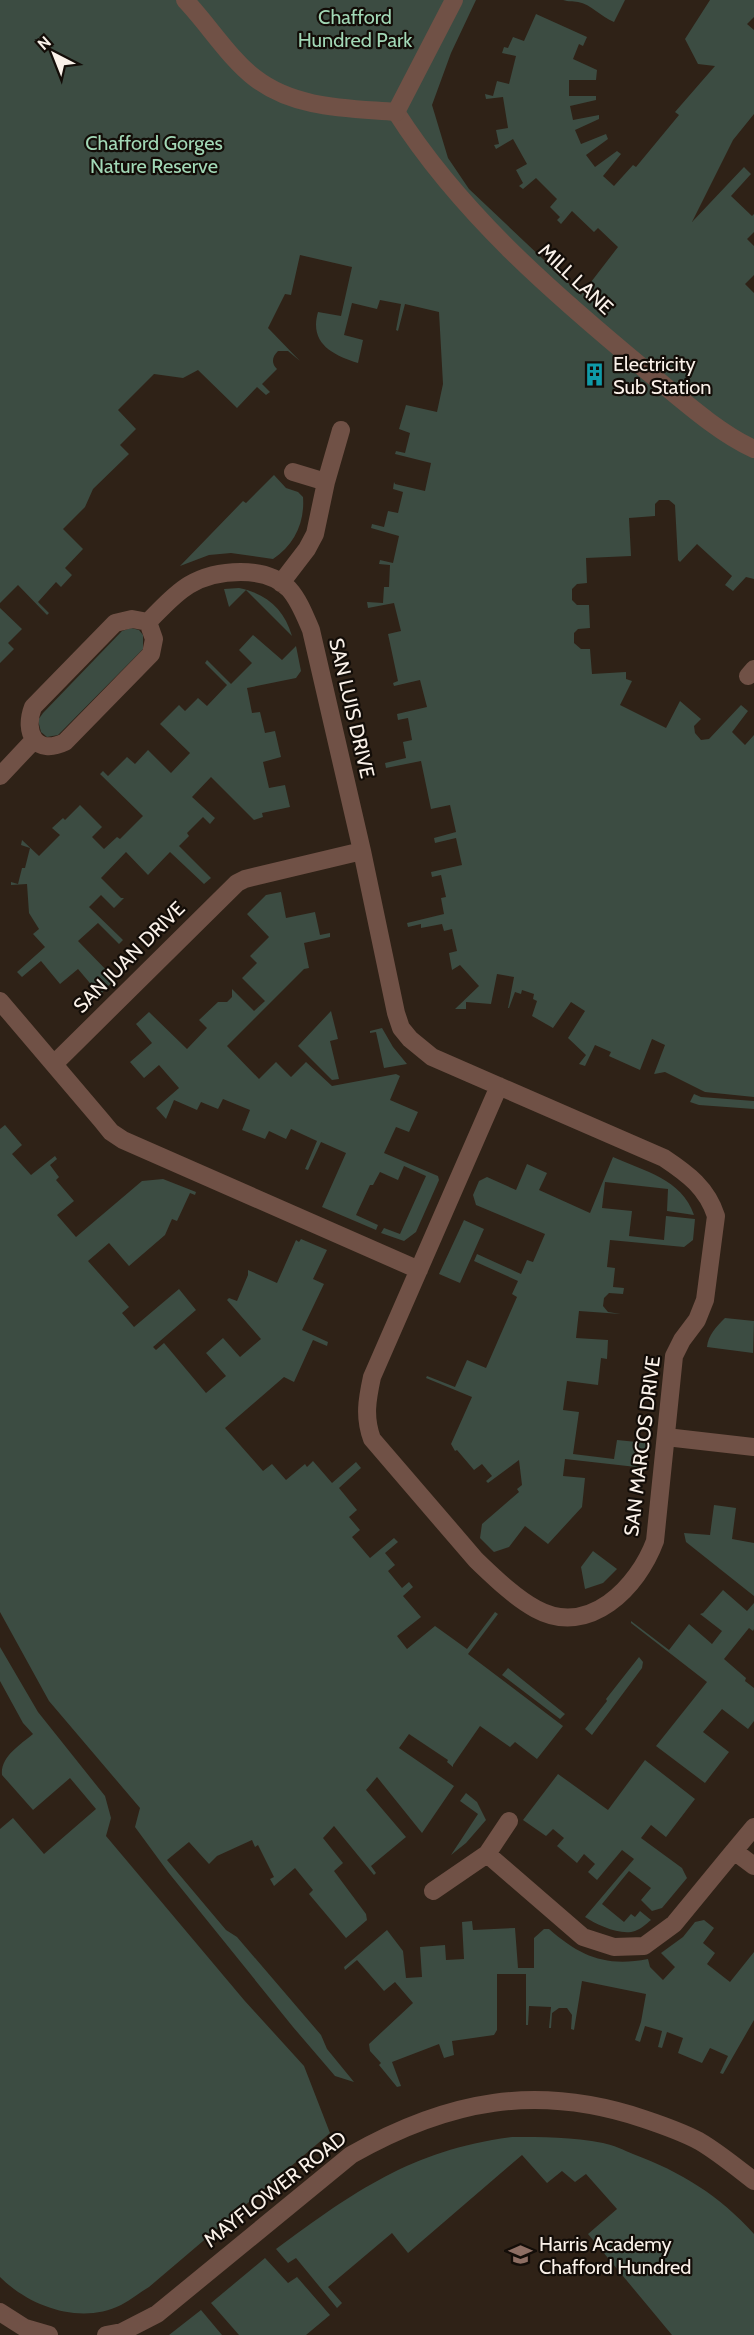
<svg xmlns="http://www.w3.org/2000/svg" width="754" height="2335" font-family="Cabin,sans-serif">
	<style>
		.green { fill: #3c4c42 }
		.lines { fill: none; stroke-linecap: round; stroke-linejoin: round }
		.minor { stroke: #705146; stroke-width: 18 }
		.tertiary { stroke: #705146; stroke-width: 18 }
		.labels { text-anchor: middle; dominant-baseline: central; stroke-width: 4.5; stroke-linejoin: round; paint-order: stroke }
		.park-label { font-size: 20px; fill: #a2d8b6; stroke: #130d08 }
		.street-label { font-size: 20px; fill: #faf1e9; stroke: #130d08 }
		.poi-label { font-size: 20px; fill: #faf1e9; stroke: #130d08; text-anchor: start }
	</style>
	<rect width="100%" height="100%" fill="#2f2217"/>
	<!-- green -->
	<path class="green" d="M 0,0 L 476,0 L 451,53 L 432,105 L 448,158 L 469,189 L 581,295 L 618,247 L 598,228 L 594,232 L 572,211 L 561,224 L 557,220 L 560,217 L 550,207 L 557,199 L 536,178 L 523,189 L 519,186 L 523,183 L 516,170 L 527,164 L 513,139 L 496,149 L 494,145 L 499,144 L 496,130 L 508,128 L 503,97 L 486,99 L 485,94 L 493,96 L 497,81 L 509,84 L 516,56 L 502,53 L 504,47 L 508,48 L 513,37 L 524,41 L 536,14 L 587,37 L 583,46 L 579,44 L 573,59 L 597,70 L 596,80 L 569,80 L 569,96 L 596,96 L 596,100 L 570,106 L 573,120 L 599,115 L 599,119 L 575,130 L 581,144 L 606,134 L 608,139 L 586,155 L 595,167 L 617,151 L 621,154 L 603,176 L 614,186 L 633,165 L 636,167 L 679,115 L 675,112 L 715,66 L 698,64 L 685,39 L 710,0 L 754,0 L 754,17 L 747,24 L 754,30 L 754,114 L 733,140 L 692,222 L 744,167 L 751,174 L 731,196 L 752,216 L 754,214 L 754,232 L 747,239 L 754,246 L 754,275 L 745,284 L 754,293 L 754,579 L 746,577 L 733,591 L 725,585 L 732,576 L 697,544 L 680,562 L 678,560 L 675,505 L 669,500 L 659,500 L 655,504 L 655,516 L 629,518 L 631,556 L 586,558 L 587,583 L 577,584 L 572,589 L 572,600 L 577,605 L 589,605 L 590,628 L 578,629 L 574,633 L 574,643 L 581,649 L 590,649 L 592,674 L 626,672 L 626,679 L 632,681 L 620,705 L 666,728 L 680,701 L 701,719 L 694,726 L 695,733 L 701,740 L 709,739 L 741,705 L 748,711 L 732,732 L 745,745 L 754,735 L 754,1097 L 705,1092 L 665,1072 L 654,1074 L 665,1045 L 652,1039 L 640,1070 L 611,1057 L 609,1056 L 611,1052 L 595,1045 L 585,1066 L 579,1064 L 586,1055 L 568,1038 L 585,1011 L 571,1002 L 553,1028 L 532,1016 L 537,1001 L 533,999 L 534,994 L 522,990 L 521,994 L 515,992 L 509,1008 L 508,1008 L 514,977 L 497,974 L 491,1004 L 466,1002 L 466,1009 L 455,1009 L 479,986 L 460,965 L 452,970 L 449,953 L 457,951 L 452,929 L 444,931 L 442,924 L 421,928 L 421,924 L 408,927 L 407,923 L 444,914 L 441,898 L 446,897 L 441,875 L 432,877 L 431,872 L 462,865 L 456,838 L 435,843 L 434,838 L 456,832 L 450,805 L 431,809 L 421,761 L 386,768 L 385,763 L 406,758 L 403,742 L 412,740 L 408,718 L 398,720 L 397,714 L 427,707 L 420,680 L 394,686 L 393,683 L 398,681 L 388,634 L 401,631 L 394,603 L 368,608 L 367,602 L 383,603 L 384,587 L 389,587 L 390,565 L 379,564 L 380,560 L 393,563 L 399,536 L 371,528 L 372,524 L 384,527 L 388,511 L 398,513 L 403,492 L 393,489 L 394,482 L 395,484 L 425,491 L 431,463 L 395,454 L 396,451 L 405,453 L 410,433 L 399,429 L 406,405 L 437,412 L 443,384 L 439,312 L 405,304 L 398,331 L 396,330 L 401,304 L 380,300 L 377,309 L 352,303 L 344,335 L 363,340 L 358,363 C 332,355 309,343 318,312 L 341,316 L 352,267 L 300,255 L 291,295 L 285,294 L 268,328 L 300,361 L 288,351 L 278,351 C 272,357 271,363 277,369 L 262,384 L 270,392 L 266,395 L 257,387 L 237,408 L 198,370 L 183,378 L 154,374 L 118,410 L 136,429 L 120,445 L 129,454 L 93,489 L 85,507 L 63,529 L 83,549 L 65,568 L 72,575 L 61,587 L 56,582 L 38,602 L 49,613 L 47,615 L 18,585 L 0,603 Z
		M 563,0 L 625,0 L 614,22 C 601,17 591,4 578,2 C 572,1 569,2 563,0 Z
		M 274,475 L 286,488 L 298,492 L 303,497 C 305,523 294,545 273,559 L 231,553 L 209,555 L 180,566 L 243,501 L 246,503 Z
		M 239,588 C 267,594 284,609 292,636 L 246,590 L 229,607 L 224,589 Z
		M 0,608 L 22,629 L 8,643 L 14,649 L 0,663 Z
		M 131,628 L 139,630 L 143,635 L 143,649 L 58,735 L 47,737 L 41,732 L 38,720 L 43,713 L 122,631 Z
		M 253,635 L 282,660 L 296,646 L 301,671 L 296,678 L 247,688 L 252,713 L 260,712 L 265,733 L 275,731 L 281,757 L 263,762 L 269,788 L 285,785 L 290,807 L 262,813 L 263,817 L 254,820 L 211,777 L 192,797 L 215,818 L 210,824 L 203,817 L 187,833 L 189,836 L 179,846 L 211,878 L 204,884 L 170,852 L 148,875 L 126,852 L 101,878 L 121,898 L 124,898 L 114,908 L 101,895 L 89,907 L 123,940 L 119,944 L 98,923 L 78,941 L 115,979 L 100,995 L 78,969 L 60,984 L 41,961 L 22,977 L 17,972 L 45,947 L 33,934 L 39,929 L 29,913 L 27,884 L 11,885 L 11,882 L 18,884 L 22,868 L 25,868 L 30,848 L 21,845 L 22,840 L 39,856 L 60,835 L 52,828 L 63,818 L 65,820 L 80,805 L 102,827 L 92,837 L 104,849 L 117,837 L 120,839 L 143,816 L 100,774 L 103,771 L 108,776 L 127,757 L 135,764 L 148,750 L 171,773 L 190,753 L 160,724 L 179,705 L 185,711 L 198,698 L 207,706 L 227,685 L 205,663 L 207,660 L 231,684 L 252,663 L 239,650 Z
		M 281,892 L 286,918 L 315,912 L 320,935 L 330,933 L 330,937 L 304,943 L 309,968 L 304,969 L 227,1046 L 259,1079 L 276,1062 L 291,1077 L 306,1062 L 332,1086 L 396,1074 L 400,1076 L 390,1100 L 418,1112 L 409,1132 L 396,1127 L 384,1153 L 438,1176 L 439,1180 L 416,1232 L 404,1241 L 381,1233 L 384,1228 L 400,1234 L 426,1176 L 404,1166 L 398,1180 L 380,1172 L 373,1185 L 370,1185 L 356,1215 L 378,1225 L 376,1230 L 322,1207 L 346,1153 L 321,1142 L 308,1170 L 305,1169 L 317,1141 L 291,1129 L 286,1139 L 269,1131 L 265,1139 L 242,1130 L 250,1110 L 223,1099 L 218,1109 L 201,1102 L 197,1110 L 174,1100 L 166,1119 L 156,1108 L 179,1088 L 159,1065 L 144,1078 L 130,1062 L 152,1043 L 136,1024 L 149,1012 L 187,1049 L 207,1028 L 199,1020 L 218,1002 L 227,1002 L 232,997 L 232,989 L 254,1011 L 265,1001 L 242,978 L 257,963 L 250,956 L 269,937 L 247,914 L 266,895 Z
		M 331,1011 L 338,1039 L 330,1041 L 339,1079 L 332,1080 L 298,1046 Z
		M 382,1028 L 393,1047 L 407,1064 L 384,1068 L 376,1032 L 370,1033 L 370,1031 Z
		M 694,1094 L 701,1097 L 754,1101 L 754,1109 L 699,1105 L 690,1102 Z
		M 5,1125 L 22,1145 L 12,1154 L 31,1175 L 55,1156 L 57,1159 L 50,1165 L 59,1177 L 56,1180 L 74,1201 L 57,1215 L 76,1237 L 142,1181 L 163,1179 L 196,1192 L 195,1195 L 190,1193 L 177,1221 L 172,1219 L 165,1235 L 129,1266 L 109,1243 L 88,1261 L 129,1307 L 122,1313 L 134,1327 L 179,1289 L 196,1310 L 153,1347 L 156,1350 L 164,1343 L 206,1393 L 226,1376 L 206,1353 L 223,1338 L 240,1357 L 261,1339 L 227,1300 L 229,1298 L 237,1301 L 248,1275 L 248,1270 L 277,1283 L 296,1240 L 299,1242 L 301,1239 L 327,1250 L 313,1279 L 324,1284 L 302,1330 L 328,1342 L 327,1346 L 313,1340 L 294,1382 L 284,1377 L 225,1428 L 263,1471 L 272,1464 L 286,1480 L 305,1464 L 307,1467 L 313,1461 L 332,1483 L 356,1462 L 361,1468 L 339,1488 L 357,1510 L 349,1517 L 360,1530 L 352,1537 L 370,1558 L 394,1538 L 398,1542 L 385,1553 L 395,1565 L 388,1571 L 402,1588 L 409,1582 L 413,1587 L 403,1596 L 421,1617 L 397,1636 L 407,1649 L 435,1626 L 467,1649 L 495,1612 L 498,1614 L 468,1654 L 563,1726 L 537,1759 L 515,1742 L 510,1747 L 480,1726 L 453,1765 L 453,1767 L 447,1762 L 448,1760 L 409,1734 L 399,1748 L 454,1786 L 422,1833 L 377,1777 L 366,1790 L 406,1837 L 371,1866 L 376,1873 L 374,1875 L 334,1826 L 323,1838 L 343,1863 L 334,1871 L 366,1914 L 367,1920 L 346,1938 L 309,1894 L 313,1890 L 295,1868 L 274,1886 L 270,1879 L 274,1877 L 258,1845 L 255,1847 L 252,1840 L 217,1856 L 209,1864 L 189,1842 L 167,1860 L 226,1930 L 237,1937 L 321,2035 L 327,2049 L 354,2082 L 335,2076 L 293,2027 L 168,1872 L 135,1827 L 140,1808 L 49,1701 L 0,1612 L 0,1129 Z
		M 613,1157 C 644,1171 682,1179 694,1215 L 667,1211 L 668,1189 L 605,1182 L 602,1208 L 632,1211 L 629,1236 L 664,1240 L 666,1216 L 695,1219 L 693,1240 L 684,1247 L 610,1240 L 607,1267 L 615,1268 L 613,1287 L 624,1288 L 623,1294 L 609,1293 L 604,1298 L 603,1306 L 608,1312 L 621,1314 L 579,1311 L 576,1338 L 608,1340 L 607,1359 L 601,1358 L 598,1385 L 567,1381 L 563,1410 L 579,1412 L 573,1454 L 614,1459 L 617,1440 L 647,1443 L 645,1468 L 565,1459 L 563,1476 L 585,1478 L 582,1507 L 548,1544 L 525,1526 L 509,1547 L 494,1552 L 480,1538 L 482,1524 L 519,1492 L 517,1489 L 522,1485 L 519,1460 L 488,1483 L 486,1481 L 492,1476 L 482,1464 L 474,1470 L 457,1450 L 455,1451 L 451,1444 L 472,1397 L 426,1378 L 427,1376 L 455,1387 L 467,1360 L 486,1368 L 517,1297 L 512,1294 L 518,1281 L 474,1261 L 477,1254 L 521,1274 L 527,1260 L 533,1262 L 545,1234 L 476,1205 L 473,1195 L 479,1181 L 487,1177 L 516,1190 L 527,1164 L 547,1173 L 539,1190 L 590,1213 Z
		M 464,1220 L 484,1229 L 460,1283 L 439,1274 Z
		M 725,1318 L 754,1321 L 753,1353 L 707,1347 C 708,1335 717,1326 725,1318 Z
		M 714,1505 L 736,1508 L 732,1539 L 754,1543 L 754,1596 L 686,1542 L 684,1533 L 710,1535 Z
		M 593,1551 L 617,1569 L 603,1583 L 585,1589 L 581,1567 Z
		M 723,1590 L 747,1611 L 754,1603 L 754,1629 L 753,1631 L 749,1628 L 724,1659 L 746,1678 L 745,1681 L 754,1688 L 754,1721 L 748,1729 L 722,1709 L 703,1732 L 729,1752 L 705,1783 L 656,1746 L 707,1682 L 631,1623 L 631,1621 L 669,1650 L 689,1624 L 712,1644 L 722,1631 L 700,1614 L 703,1613 Z
		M 0,1647 L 38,1712 L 105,1796 L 111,1818 L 106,1836 L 244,2000 L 304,2066 L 330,2133 L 149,2287 C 140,2292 131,2300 121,2305 C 81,2325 30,2307 0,2277 L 0,1829 L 13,1818 L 44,1854 L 96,1809 L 70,1778 L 33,1810 L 2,1775 C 0,1757 20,1745 33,1734 L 23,1723 L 0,1681 Z
		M 639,1657 L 643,1662 L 642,1668 L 592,1735 L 585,1729 L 607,1701 L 606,1699 Z
		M 508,1668 L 565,1714 L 560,1719 L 502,1675 Z
		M 645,1760 L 695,1799 L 666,1837 L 651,1825 L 641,1838 L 682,1868 L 687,1878 L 662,1908 L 652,1911 L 641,1900 L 651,1888 L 629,1871 L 602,1904 L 624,1922 L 631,1914 L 635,1917 L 640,1911 L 651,1920 C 646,1924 641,1929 635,1931 C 621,1936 597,1925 585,1917 L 634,1859 L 622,1850 L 597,1880 L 588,1872 L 595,1864 L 584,1854 L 577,1863 L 557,1846 L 564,1838 L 553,1829 L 546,1836 L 523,1820 L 558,1774 L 608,1810 Z
		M 466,1793 L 477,1802 L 486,1820 L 466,1843 L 451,1855 L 478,1814 L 460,1801 Z
		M 704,1920 L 714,1928 L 703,1943 L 715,1953 L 707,1964 L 730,1982 L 754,1952 L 754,2020 L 723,2074 L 720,2073 L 728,2056 L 710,2048 L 702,2063 L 678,2053 L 683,2038 L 667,2032 L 662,2048 L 658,2047 L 662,2031 L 645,2026 L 640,2042 L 635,2040 L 641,2022 L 646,1994 L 582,1981 L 574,2030 L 571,2029 L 572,2015 L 567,2008 L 559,2008 L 552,2013 L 551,2028 L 549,2028 L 551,2007 L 529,2006 L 528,2025 L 526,2025 L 526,1974 L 497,1974 L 497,2030 L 494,2035 L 452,2041 L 454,2055 L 444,2058 L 439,2044 L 392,2062 L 401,2086 L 397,2087 L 379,2065 L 381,2063 L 370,2051 L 369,2044 L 413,2003 L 395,1982 L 384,1991 L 357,1960 L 345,1970 L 344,1967 L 387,1930 L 403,1951 L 406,1978 L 422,1977 L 420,1947 L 445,1945 L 446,1960 L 464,1959 L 462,1922 L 472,1921 L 473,1930 L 515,1928 L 518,1968 L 534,1968 L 534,1938 L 544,1929 L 549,1929 C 581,1957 606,1967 648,1959 L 650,1967 L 663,1980 L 675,1967 L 661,1953 L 683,1937 L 695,1922 Z
		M 512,2137 C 542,2137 573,2137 603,2143 C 613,2145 624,2150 633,2154 C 681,2172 719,2195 754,2234 L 754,2335 L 672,2335 L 588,2234 L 617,2209 L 586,2174 L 575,2182 L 562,2171 L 547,2183 L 522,2155 L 408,2253 L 392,2233 L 328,2287 L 342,2303 L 337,2308 L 296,2258 L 288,2263 L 276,2249 C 355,2191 412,2150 512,2137 Z
		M 265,2258 L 288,2283 L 297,2277 L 330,2315 L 306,2335 L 239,2335 L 211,2303 Z
		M 201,2310 L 222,2335 L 169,2335 Z"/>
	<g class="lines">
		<!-- minor -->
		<path class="minor" d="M 396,112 C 461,214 555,295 648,372 C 680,398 717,432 754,449
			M 293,472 L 326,482
			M 281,583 L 307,549 L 315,534 L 326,482 L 341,430
			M 132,619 L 148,622 L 154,639 L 151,654 L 65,742 C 36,756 23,733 33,707 L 115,623 Z
			M 148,622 C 161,609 174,594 189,585 C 216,569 266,565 289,589 C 299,600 305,616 311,630 L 362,851 L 396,1013 L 401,1028 L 410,1039 L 432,1057 L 664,1158 C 688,1174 707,1188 716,1216 L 705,1300 L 697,1320 L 682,1340 L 674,1356 L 655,1541 C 638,1587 589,1638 536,1609 C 514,1597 494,1577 476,1560 L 372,1439 C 364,1417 367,1400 372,1377 L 499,1086
			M 748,676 L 754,669
			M 0,776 L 34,740
			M 0,1001 L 102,1121 L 111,1132 L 123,1140 L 419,1270
			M 54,1064 L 237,883 L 245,879 L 362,851
			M 666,1437 L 754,1447
			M 734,1851 L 754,1827
			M 487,1854 L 583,1937 L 614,1947 L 644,1946 L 674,1924 L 734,1851 L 754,1866
			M 433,1891 L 487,1854 L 509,1821"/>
		<!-- tertiary -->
		<path class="tertiary" d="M 185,0 C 208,24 229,58 255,78 C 295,109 348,108 396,112 L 454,0
			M 0,2312 L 25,2328 L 49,2335
			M 106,2335 L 122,2332 L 157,2314 L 351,2155 C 448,2100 537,2083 644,2119 C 662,2125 682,2132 699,2141 C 718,2152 736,2167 754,2181"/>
	</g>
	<!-- icons -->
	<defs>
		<symbol id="building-bare" viewBox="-9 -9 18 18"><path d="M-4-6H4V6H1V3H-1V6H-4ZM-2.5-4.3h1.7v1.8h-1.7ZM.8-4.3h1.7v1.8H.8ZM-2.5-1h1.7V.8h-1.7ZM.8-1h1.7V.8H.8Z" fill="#0f9aa8" stroke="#130d08" stroke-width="2.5" paint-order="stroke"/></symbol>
		<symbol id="school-bare" viewBox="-9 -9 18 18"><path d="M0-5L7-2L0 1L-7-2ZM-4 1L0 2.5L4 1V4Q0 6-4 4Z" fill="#8d6e63" stroke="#130d08" stroke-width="2.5" paint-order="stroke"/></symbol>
	</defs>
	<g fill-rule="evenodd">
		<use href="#building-bare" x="578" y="358" width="33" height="33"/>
		<use href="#school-bare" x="504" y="2238" width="33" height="33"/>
	</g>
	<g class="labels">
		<!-- park labels -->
		<g class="park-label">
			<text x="355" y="17">Chafford<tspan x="355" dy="23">Hundred Park</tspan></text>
			<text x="154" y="143">Chafford Gorges<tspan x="154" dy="23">Nature Reserve</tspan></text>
		</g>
		<!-- street labels -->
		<g class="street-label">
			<text transform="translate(576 279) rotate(43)">MILL LANE</text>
			<text transform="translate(352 708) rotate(77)">SAN LUIS DRIVE</text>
			<text transform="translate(129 957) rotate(-45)">SAN JUAN DRIVE</text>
			<text transform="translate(642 1446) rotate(-83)">SAN MARCOS DRIVE</text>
			<text transform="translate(275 2189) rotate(-38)">MAYFLOWER ROAD</text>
		</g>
		<!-- poi labels -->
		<g class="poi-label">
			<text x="613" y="364">Electricity<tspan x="613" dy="23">Sub Station</tspan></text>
			<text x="539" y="2244">Harris Academy<tspan x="539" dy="23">Chafford Hundred</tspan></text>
		</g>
	</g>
	<!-- north arrow -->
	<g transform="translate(54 54) rotate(318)" stroke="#130d08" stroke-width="4.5" paint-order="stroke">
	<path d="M0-4.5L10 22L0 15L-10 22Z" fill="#faf1e9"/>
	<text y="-9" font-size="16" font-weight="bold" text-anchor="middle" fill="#faf1e9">N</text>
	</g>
</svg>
